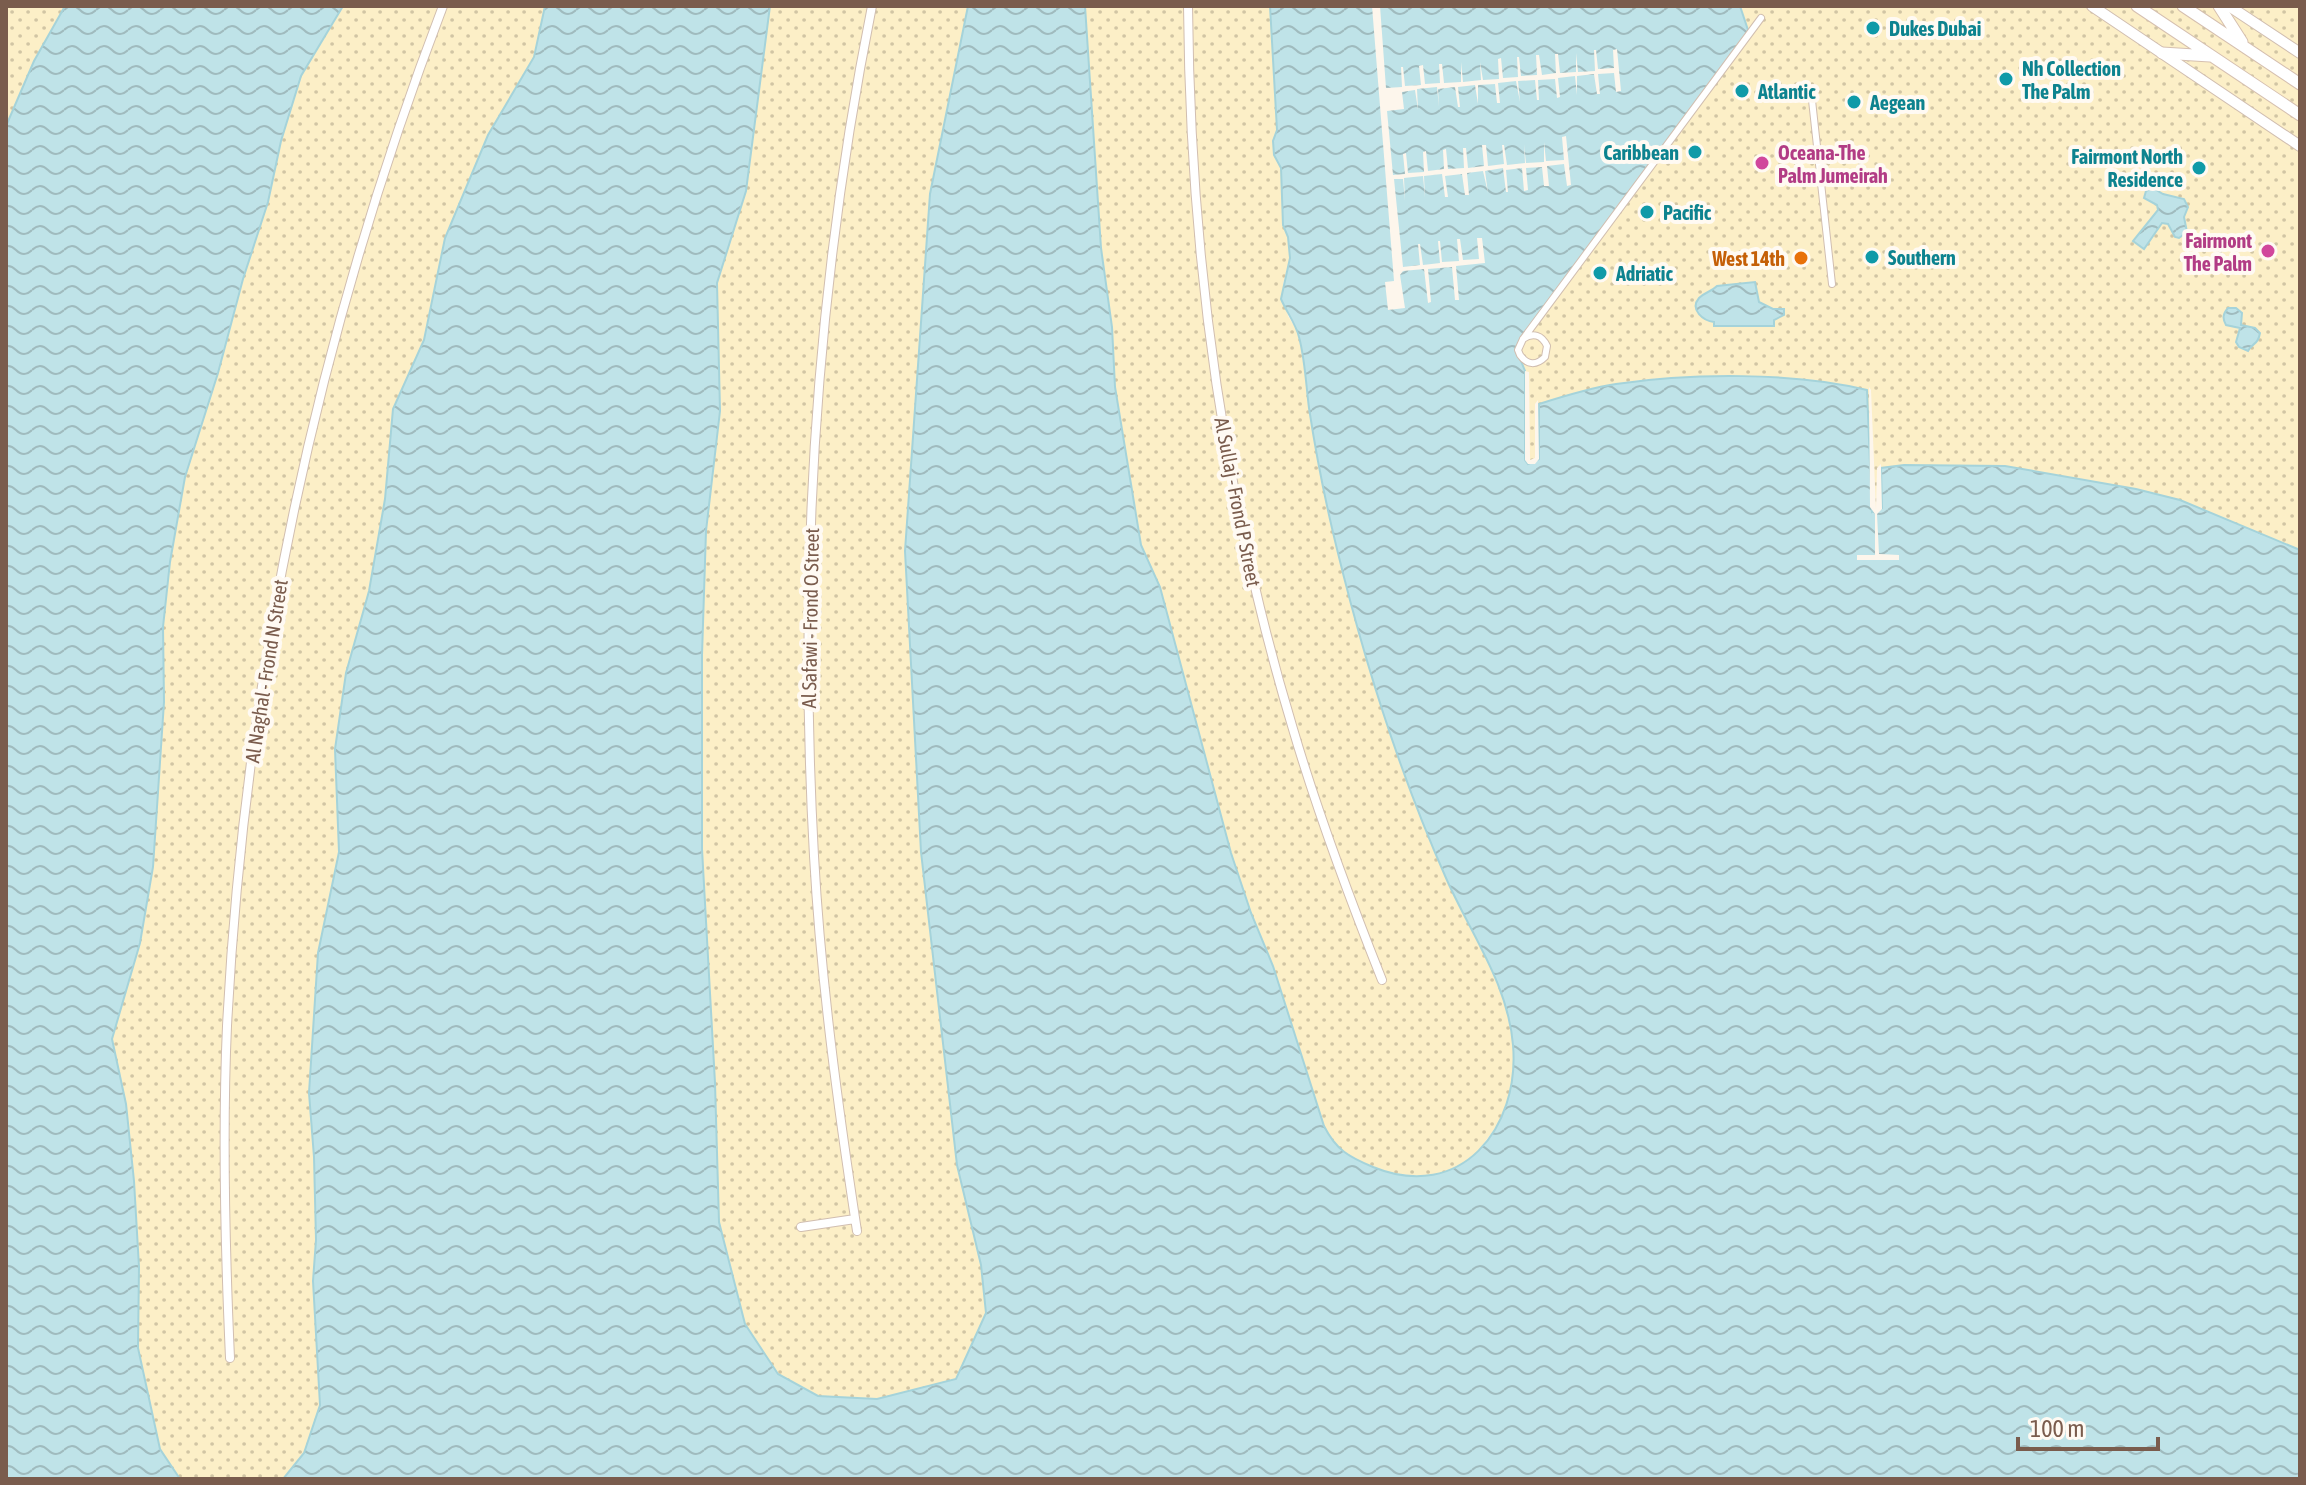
<svg xmlns="http://www.w3.org/2000/svg" width="2306" height="1485" font-family="'Asap Condensed',sans-serif">
	<style>
		.sand { fill: url(#sand-dots) }
		.water { fill: url(#water-waves); stroke: #a5d3da; stroke-width: 2 }
		.pier { fill: #fdf6ec }
		.lines { fill: none; stroke-linecap: round; stroke-linejoin: round }
		.pedestrian-casing { stroke: #d1beb0; stroke-width: 8 }
		.minor-casing { stroke: #d1beb0; stroke-width: 10 }
		.tertiary-casing { stroke: #d1beb0; stroke-width: 12 }
		.secondary-casing { stroke: #d6c0b0; stroke-width: 13 }
		.pedestrian { stroke: #fff; stroke-width: 6 }
		.minor { stroke: #fff; stroke-width: 8 }
		.tertiary { stroke: #fff; stroke-width: 10 }
		.secondary { stroke: #fff; stroke-width: 11 }
		.culture-dot { fill: #0f9aa8; stroke: #fffaf3; stroke-width: 3 }
		.hotel-dot { fill: #d1479c; stroke: #fffaf3; stroke-width: 3 }
		.food-dot { fill: #e8710a; stroke: #fffaf3; stroke-width: 3 }
		.labels { text-anchor: middle; dominant-baseline: central; stroke-width: 8; stroke-linejoin: round; paint-order: stroke }
		.culture-label { font-size: 20px; font-weight: bold; fill: #0d838f; stroke: #fffaf3; text-anchor: start }
		.hotel-label { font-size: 20px; font-weight: bold; fill: #b23c85; stroke: #fffaf3; text-anchor: start }
		.food-label { font-size: 20px; font-weight: bold; fill: #c56008; stroke: #fffaf3; text-anchor: end }
		.street-label { font-size: 20px; fill: #7a5c4d; stroke: #fffaf3 }
	</style>
	<defs>
		<pattern id="sand-dots" width="8" height="8" patternUnits="userSpaceOnUse" patternTransform="scale(2)"><rect width="8" height="8" fill="#fcefc7"/><path d="M2 2h.1M6 6h.1" fill="none" stroke="#d1c5a4" stroke-width="1.8" stroke-linecap="round"/></pattern>
		<pattern id="water-waves" width="16" height="10" patternUnits="userSpaceOnUse" patternTransform="scale(2)"><rect width="16" height="10" fill="#bfe3e8"/><path d="M0 5q4-4 8 0t8 0" fill="none" stroke="#a0bbbe"/></pattern>
	</defs>
	<rect width="100%" height="100%" fill="#fdf6ec"/>
	<!-- sand -->
	<path class="sand" d="M 6,6 L 65,6 L 34,61 L 6,126 Z
		M 343,6 L 545,6 L 534,57 L 488,135 L 445,238 L 424,340 L 393,409 L 385,499 L 369,591 L 346,673 L 335,749 L 339,852 L 318,953 L 309,1093 L 314,1157 L 316,1240 L 313,1281 L 320,1406 L 304,1453 L 283,1479 L 180,1479 L 160,1449 L 138,1348 L 139,1267 L 134,1181 L 126,1104 L 112,1039 L 140,943 L 153,867 L 164,702 L 163,627 L 170,562 L 185,477 L 218,373 L 243,279 L 268,202 L 281,141 L 301,76 Z
		M 770,6 L 968,6 L 930,194 L 905,551 L 921,852 L 957,1165 L 981,1265 L 986,1313 L 956,1379 L 877,1399 L 818,1396 L 778,1374 L 745,1324 L 719,1222 L 715,1083 L 702,849 L 702,655 L 706,531 L 720,411 L 717,283 L 746,191 Z
		M 1085,6 L 1270,6 L 1277,130 L 1273,141 L 1275,155 L 1281,168 L 1283,225 L 1288,237 L 1290,258 L 1283,284 L 1288,316 L 1299,334 L 1317,458 L 1336,545 L 1382,704 L 1406,775 L 1446,878 L 1504,993 L 1513,1044 L 1513,1090 L 1498,1124 L 1476,1154 L 1451,1172 L 1420,1176 L 1389,1173 L 1355,1159 L 1332,1143 L 1324,1126 L 1273,966 L 1251,913 L 1231,853 L 1160,587 L 1141,545 L 1115,387 L 1112,327 L 1101,248 Z
		M 1740,6 L 2300,6 L 2300,550 L 2180,500 L 2136,489 L 2005,466 L 1904,465 L 1882,509 L 1872,512 L 1845,385 C 1774,377 1680,371 1610,385 C 1586,389 1562,397 1539,404 L 1539,459 L 1528,464 L 1525,371 L 1517,351 L 1750,37 Z"/>
	<!-- water -->
	<path class="water" d="M 65,6 L 343,6 L 301,76 L 281,141 L 268,202 L 243,279 L 218,373 L 185,477 L 170,562 L 163,627 L 164,702 L 153,867 L 140,943 L 112,1039 L 126,1104 L 134,1181 L 139,1267 L 138,1348 L 160,1449 L 180,1479 L 6,1479 L 6,126 L 34,61 Z
		M 545,6 L 770,6 L 746,191 L 717,283 L 720,411 L 706,531 L 702,655 L 702,849 L 715,1083 L 719,1222 L 745,1324 L 778,1374 L 818,1396 L 877,1399 L 956,1379 L 986,1313 L 981,1265 L 957,1165 L 921,852 L 905,551 L 930,194 L 968,6 L 1085,6 L 1101,248 L 1112,327 L 1115,387 L 1141,545 L 1160,587 L 1231,853 L 1251,913 L 1273,966 L 1324,1126 C 1336,1150 1349,1157 1373,1167 C 1461,1203 1520,1128 1513,1045 C 1508,983 1470,933 1446,878 C 1399,772 1363,657 1336,545 C 1325,500 1316,454 1309,408 C 1306,385 1305,359 1299,337 C 1296,324 1286,311 1281,299 L 1290,258 L 1288,237 L 1283,225 L 1281,168 L 1274,155 L 1273,141 L 1277,130 L 1270,6 L 1740,6 L 1750,36 L 1517,351 L 1525,371 L 1525,460 L 1528,464 L 1539,459 L 1539,404 C 1564,396 1590,388 1616,384 C 1690,373 1795,372 1867,390 L 1872,512 L 1882,508 L 1881,468 L 1904,465 L 2005,466 L 2136,489 L 2180,500 L 2300,550 L 2300,1479 L 283,1479 L 304,1453 L 320,1405 L 313,1281 L 316,1240 L 314,1157 L 309,1093 L 318,953 L 339,852 L 335,749 L 346,673 L 369,591 L 385,499 L 393,409 L 424,340 L 445,238 L 488,135 L 534,57 Z
		M 2153,188 L 2163,194 L 2184,199 L 2188,207 L 2184,217 L 2187,232 L 2179,238 L 2175,237 L 2168,224 L 2162,223 L 2144,249 L 2133,241 L 2158,210 L 2157,205 L 2144,198 L 2146,191 Z
		M 1755,282 L 1759,302 L 1773,309 L 1784,309 L 1784,315 L 1774,320 L 1774,326 L 1714,326 L 1714,322 C 1704,321 1689,310 1699,298 C 1705,292 1711,292 1717,286 Z
		M 2228,308 L 2236,308 L 2242,313 L 2241,325 L 2255,328 L 2260,333 C 2258,345 2252,343 2248,351 L 2239,347 L 2236,342 L 2240,328 L 2226,325 C 2222,318 2223,314 2228,308 Z"/>
	<!-- pier -->
	<path class="pier" d="M 1372,6 L 1380,6 L 1386,88 L 1402,87 L 1401,67 L 1403,67 L 1405,86 L 1421,85 L 1419,66 L 1423,65 L 1425,84 L 1440,83 L 1439,64 L 1442,64 L 1444,83 L 1461,82 L 1461,62 L 1463,82 L 1481,80 L 1480,62 L 1483,80 L 1499,79 L 1498,59 L 1501,58 L 1503,78 L 1518,77 L 1517,57 L 1519,57 L 1521,76 L 1537,75 L 1536,55 L 1539,55 L 1542,75 L 1556,73 L 1555,54 L 1558,54 L 1560,73 L 1576,72 L 1576,53 L 1578,72 L 1595,71 L 1594,50 L 1596,50 L 1598,69 L 1614,68 L 1613,50 L 1617,49 L 1621,91 L 1616,92 L 1614,73 L 1598,74 L 1600,94 L 1597,94 L 1594,74 L 1577,76 L 1577,95 L 1575,76 L 1558,78 L 1560,97 L 1557,98 L 1555,79 L 1538,80 L 1539,100 L 1537,100 L 1535,80 L 1518,81 L 1520,102 L 1516,81 L 1498,83 L 1500,103 L 1497,103 L 1495,84 L 1478,85 L 1478,104 L 1475,85 L 1458,87 L 1460,107 L 1458,107 L 1455,87 L 1438,89 L 1439,107 L 1437,87 L 1417,89 L 1418,110 L 1415,90 L 1402,92 L 1404,109 L 1387,111 L 1393,175 L 1405,174 L 1403,154 L 1406,153 L 1408,173 L 1424,172 L 1423,152 L 1426,151 L 1428,171 L 1444,169 L 1443,150 L 1446,149 L 1448,169 L 1464,168 L 1463,148 L 1466,148 L 1468,168 L 1484,166 L 1482,145 L 1486,145 L 1488,166 L 1504,164 L 1502,145 L 1504,145 L 1507,165 L 1525,163 L 1524,144 L 1526,163 L 1544,162 L 1544,142 L 1546,161 L 1564,160 L 1562,137 L 1566,136 L 1571,185 L 1567,186 L 1564,164 L 1547,166 L 1549,186 L 1544,186 L 1542,167 L 1526,168 L 1528,190 L 1524,191 L 1522,168 L 1506,170 L 1508,192 L 1506,192 L 1503,168 L 1485,171 L 1488,193 L 1483,171 L 1467,173 L 1469,195 L 1465,195 L 1462,174 L 1445,176 L 1448,197 L 1445,197 L 1442,174 L 1424,176 L 1425,198 L 1423,176 L 1404,178 L 1405,201 L 1403,179 L 1394,179 L 1403,267 L 1420,265 L 1418,244 L 1420,244 L 1423,265 L 1440,263 L 1438,241 L 1440,241 L 1442,262 L 1459,261 L 1457,239 L 1460,239 L 1463,260 L 1479,259 L 1477,238 L 1482,238 L 1485,263 L 1456,266 L 1459,300 L 1455,300 L 1452,267 L 1428,269 L 1431,302 L 1428,303 L 1424,269 L 1403,271 L 1400,275 L 1405,308 L 1388,310 L 1385,282 L 1394,281 Z
		M 1525,371 L 1529,372 L 1530,460 L 1535,458 L 1535,404 L 1538,400 L 1539,459 L 1535,464 L 1528,464 L 1525,460 Z
		M 1869,387 L 1871,390 L 1876,510 L 1877,468 L 1881,464 L 1881,468 L 1882,509 L 1877,514 L 1879,554 L 1899,555 L 1899,560 L 1857,560 L 1857,555 L 1875,555 L 1875,514 L 1870,507 Z"/>
	<g class="lines">
		<defs>
			<path id="pedestrian" d="M 1811,91 L 1832,284
				M 1523,339 C 1533,332 1542,335 1547,346 L 1545,357 C 1536,366 1527,365 1520,355 L 1518,350 L 1523,339 L 1761,18"/>
			<path id="minor" d="M 1188,6 C 1190,251 1222,494 1293,729 C 1318,814 1349,897 1382,980
				M 801,1227 L 855,1219
				M 857,1231 C 838,1107 821,982 814,856 C 798,572 816,285 872,6
				M 230,1358 C 225,1247 222,1137 227,1026 C 245,676 318,333 443,6"/>
			<path id="tertiary" d="M 2092,6 L 2300,146
				M 2229,6 L 2300,53"/>
			<path id="secondary" d="M 2137,6 L 2300,115
				M 2183,6 L 2300,84
				M 2219,6 L 2242,42
				M 2162,53 L 2210,56"/>
		</defs>
		<!-- pedestrian casing -->
		<use href="#pedestrian" class="pedestrian-casing"/>
		<!-- minor casing -->
		<use href="#minor" class="minor-casing"/>
		<!-- tertiary casing -->
		<use href="#tertiary" class="tertiary-casing"/>
		<!-- secondary casing -->
		<use href="#secondary" class="secondary-casing"/>
		<!-- pedestrian -->
		<use href="#pedestrian" class="pedestrian"/>
		<!-- minor -->
		<use href="#minor" class="minor"/>
		<!-- tertiary -->
		<use href="#tertiary" class="tertiary"/>
		<!-- secondary -->
		<use href="#secondary" class="secondary"/>
	</g>
	<!-- markers -->
	<g class="culture-dot">
		<circle cx="1873" cy="28" r="8"/>
		<circle cx="2006" cy="79" r="8"/>
		<circle cx="1742" cy="91" r="8"/>
		<circle cx="1854" cy="102" r="8"/>
		<circle cx="1695" cy="152" r="8"/>
		<circle cx="2199" cy="168" r="8"/>
		<circle cx="1647" cy="212" r="8"/>
		<circle cx="1872" cy="257" r="8"/>
		<circle cx="1600" cy="273" r="8"/>
	</g>
	<g class="hotel-dot">
		<circle cx="1762" cy="163" r="8"/>
		<circle cx="2268" cy="251" r="8"/>
	</g>
	<circle class="food-dot" cx="1801" cy="258" r="8"/>
	<g class="labels">
		<!-- culture labels -->
		<g class="culture-label">
			<text x="1889" y="28">Dukes Dubai</text>
			<text x="2022" y="68">Nh Collection<tspan x="2022" dy="23">The Palm</tspan></text>
			<text x="1758" y="91">Atlantic</text>
			<text x="1870" y="102">Aegean</text>
			<text x="1679" y="152" text-anchor="end">Caribbean</text>
			<text x="2183" y="156" text-anchor="end">Fairmont North<tspan x="2183" dy="23">Residence</tspan></text>
			<text x="1663" y="212">Pacific</text>
			<text x="1888" y="257">Southern</text>
			<text x="1616" y="273">Adriatic</text>
		</g>
		<!-- hotel labels -->
		<g class="hotel-label">
			<text x="1778" y="152">Oceana-The<tspan x="1778" dy="23">Palm Jumeirah</tspan></text>
			<text x="2252" y="240" text-anchor="end">Fairmont<tspan x="2252" dy="23">The Palm</tspan></text>
		</g>
		<!-- food labels -->
		<g class="food-label">
			<text x="1785" y="258">West 14th</text>
		</g>
		<!-- street labels -->
		<g class="street-label">
			<text transform="translate(1238 502) rotate(79)">Al Sullaj - Frond P Street</text>
			<text transform="translate(810 618) rotate(-89)">Al Safawi - Frond O Street</text>
			<text transform="translate(266 671) rotate(-81)">Al Naghal - Frond N Street</text>
		</g>
	</g>
	<!-- border -->
	<rect width="2306" height="1485" fill="none" stroke="#7a5c4d" stroke-width="16"/>
	<!-- scale -->
	<path d="M2018 1437v12h140v-12" fill="none" stroke="#7a5c4d" stroke-width="4"/>
	<text x="2030" y="1437" font-size="24" fill="#7a5c4d" stroke="#fffaf3" stroke-width="6" paint-order="stroke">100 m</text>
</svg>
